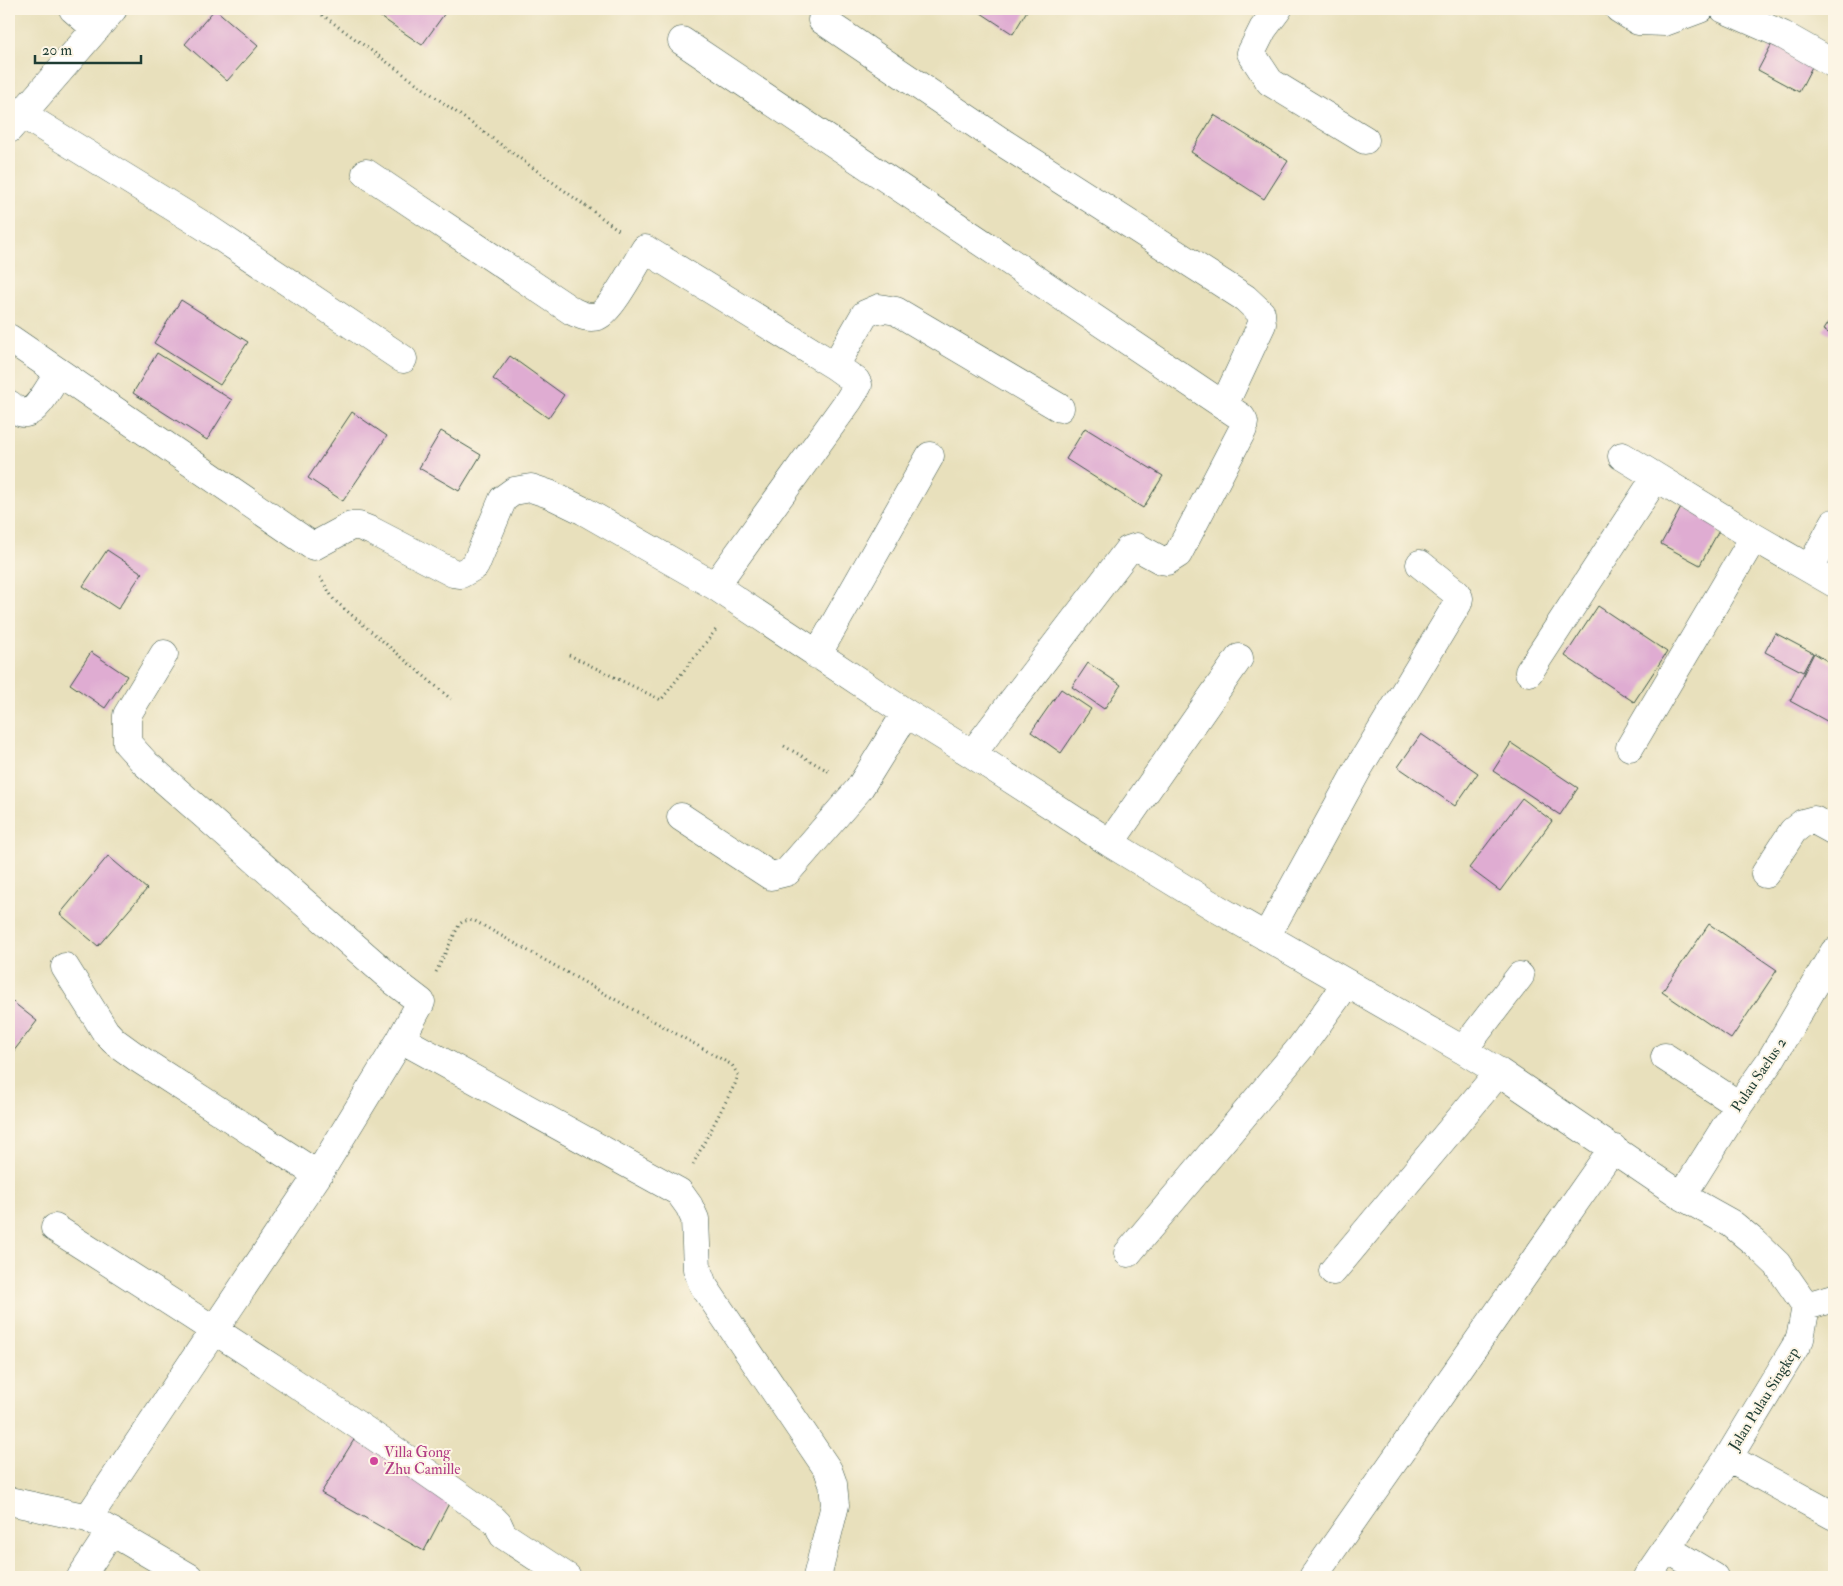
<svg xmlns="http://www.w3.org/2000/svg" width="1843" height="1586" font-family="'IM FELL Double Pica',serif">
	<style>
		.building { fill: #dfacd2 }
		.lines { fill: none; stroke-linecap: round; stroke-linejoin: round }
		.minor-casing { stroke: #3d5548; stroke-width: 29 }
		.path { stroke: #3d5548; stroke-width: 3; stroke-dasharray: 1 4; stroke-linecap: butt }
		.minor { stroke: #fff; stroke-width: 28 }
		.hotel-dot { fill: #d1479c; stroke: #fcf5e5; stroke-width: 2 }
		.labels { text-anchor: middle; dominant-baseline: central; stroke-width: 4; stroke-linejoin: round; paint-order: stroke }
		.street-label { font-size: 15px; fill: #1f3d34; stroke: #fcf5e5 }
		.hotel-label { font-size: 15px; fill: #b23c85; stroke: #fcf5e5; text-anchor: start }
	</style>
	<rect width="100%" height="100%" fill="#fcf5e5"/>
	<filter id="ink" filterUnits="userSpaceOnUse"><feTurbulence type="fractalNoise" baseFrequency=".02" numOctaves="2"/><feDisplacementMap in="SourceGraphic" scale="10" xChannelSelector="R" yChannelSelector="G"/><feConvolveMatrix kernelMatrix="1 2 1 2 8 2 1 2 1" color-interpolation-filters="sRGB"/></filter>
	<filter id="wash" filterUnits="userSpaceOnUse"><feTurbulence type="fractalNoise" baseFrequency=".0096" numOctaves="4" result="noise"/><feDisplacementMap in="SourceGraphic" scale="20" xChannelSelector="R" yChannelSelector="G"/><feGaussianBlur stdDeviation="1.12" result="paint"/><feColorMatrix in="noise" values="0 0 0 0 0 0 0 0 0 0 0 0 0 0 0 0 0 1.4 0 .05"/><feComposite in="paint" operator="in"/></filter>
	<g filter="url(#wash)">
		<rect width="100%" height="100%" fill="#e8e0bc"/>
		<g id="blocks">
			<!-- building -->
			<path class="building" d="M 215,9 L 258,46 L 227,81 L 185,44 Z
				M 369,9 L 439,9 L 445,13 L 422,45 Z
				M 980,9 L 1028,9 L 1013,34 L 978,11 Z
				M 1776,36 L 1817,57 L 1799,92 L 1758,70 Z
				M 1214,115 L 1288,161 L 1264,199 L 1191,152 Z
				M 181,300 L 248,342 L 220,385 L 154,343 Z
				M 1834,313 L 1834,336 L 1823,330 Z
				M 157,353 L 232,400 L 207,440 L 133,393 Z
				M 510,356 L 564,395 L 548,418 L 493,379 Z
				M 352,412 L 387,436 L 343,501 L 308,478 Z
				M 1085,428 L 1163,476 L 1143,508 L 1066,459 Z
				M 441,431 L 481,455 L 459,491 L 419,468 Z
				M 1682,506 L 1721,527 L 1700,565 L 1661,544 Z
				M 107,550 L 142,573 L 118,609 L 83,586 Z
				M 1598,606 L 1667,652 L 1634,702 L 1565,656 Z
				M 1775,633 L 1813,653 L 1803,672 L 1765,652 Z
				M 91,652 L 127,676 L 105,708 L 70,684 Z
				M 1814,653 L 1834,665 L 1834,725 L 1790,701 Z
				M 1088,663 L 1121,685 L 1104,709 L 1072,687 Z
				M 1061,689 L 1091,709 L 1061,753 L 1031,732 Z
				M 1421,734 L 1478,773 L 1455,806 L 1398,767 Z
				M 1511,743 L 1578,788 L 1560,815 L 1493,771 Z
				M 1522,798 L 1552,821 L 1500,891 L 1469,868 Z
				M 108,856 L 147,889 L 98,946 L 60,914 Z
				M 1709,924 L 1777,970 L 1731,1039 L 1662,992 Z
				M 9,999 L 37,1021 L 13,1052 L 9,1049 Z
				M 360,1430 L 454,1494 L 424,1551 L 321,1493 Z"/>
		</g>
	</g>
	<g filter="url(#ink)">
		<use href="#blocks" fill-opacity="0" stroke="#3d5548" stroke-width="1"/>
		<g class="lines">
			<defs>
				<path id="minor" d="M 73,9 L 96,29
					M 1278,9 L 1263,29 L 1251,53 L 1270,82 L 1365,140
					M 1619,9 L 1638,21 L 1665,22 L 1700,9
					M 1724,9 L 1783,35 L 1834,64
					M 822,20 L 1005,144 L 1245,298 L 1261,313 L 1262,324 L 1224,405
					M 682,41 L 1241,417 L 1244,422 L 1243,429 L 1178,554 L 1167,561 L 1161,560 L 1137,547 L 1128,550 L 972,754
					M 22,114 L 204,226 L 403,359
					M 9,129 L 113,9
					M 366,173 L 572,311 C 580,315 589,319 598,316 C 612,310 636,263 645,249 L 835,366 L 856,381 L 858,385 L 849,400 L 715,586
					M 9,338 L 311,545 L 314,546 L 351,526 L 359,526 L 372,531 L 453,573 L 461,574 L 475,566 L 503,499 L 514,491 L 531,488 L 549,494 L 584,511 L 715,586 L 906,713 L 972,754 L 1110,843 L 1218,909 L 1463,1050 L 1499,1072 L 1682,1196 L 1732,1224 L 1755,1243 L 1777,1264 L 1806,1306 L 1800,1339 L 1728,1458 L 1647,1577
					M 835,366 L 865,314 L 879,308 L 896,311 L 1060,408
					M 9,404 C 14,408 20,414 26,413 C 38,411 52,382 59,373
					M 1622,456 L 1754,537 L 1834,583
					M 1810,568 L 1834,523
					M 817,655 L 930,456
					M 1529,672 L 1656,477
					M 1630,747 L 1754,537
					M 681,817 L 771,876 L 787,872 L 859,789 L 906,713
					M 1110,843 L 1239,658
					M 1765,874 L 1793,831 L 1803,823 L 1814,820 L 1834,831
					M 1266,937 L 1358,769 L 1458,603 L 1459,598 L 1456,593 L 1420,564
					M 65,967 L 105,1031 L 114,1041 L 136,1057 L 318,1175
					M 401,1039 L 679,1192 L 689,1206 L 695,1219 L 697,1269 L 703,1285 L 828,1470 L 833,1484 L 835,1505 L 817,1577
					M 1463,1050 L 1520,976
					M 1665,1057 L 1739,1105
					M 1682,1196 L 1739,1105 L 1770,1061 L 1834,952
					M 55,1228 C 203,1322 350,1417 493,1519 L 498,1524 L 503,1535 L 567,1577
					M 1128,1253 L 1301,1047 L 1347,983
					M 1333,1271 L 1499,1072
					M 1806,1306 L 1834,1298
					M 1728,1458 L 1834,1516
					M 9,1501 L 88,1518 L 189,1577
					M 88,1518 L 318,1175 L 401,1039 L 421,1002 L 395,982 L 146,764 L 127,743 L 127,715 L 164,654
					M 1666,1548 L 1714,1577
					M 81,1577 L 111,1531
					M 1313,1577 L 1613,1148"/>
			</defs>
			<!-- minor casing -->
			<use href="#minor" class="minor-casing"/>
			<!-- path -->
			<path class="path" d="M 314,9 L 620,231
				M 320,577 L 334,600 L 451,699
				M 569,655 L 661,700 L 718,627
				M 784,746 L 830,772
				M 436,972 L 459,925 C 463,920 469,920 475,921 L 732,1065 L 738,1075 L 735,1084 L 693,1164"/>
			<!-- minor -->
			<use href="#minor" class="minor"/>
		</g>
	</g>
	<!-- markers -->
	<circle class="hotel-dot" cx="374" cy="1461" r="5"/>
	<g class="labels">
		<!-- street labels -->
		<g class="street-label">
			<text transform="translate(1759 1075) rotate(-56)">Pulau Saelus 2</text>
			<text transform="translate(1764 1399) rotate(-58)">Jalan Pulau Singkep</text>
		</g>
		<!-- hotel labels -->
		<g class="hotel-label">
			<text x="384" y="1452">Villa Gong<tspan x="384" dy="17">Zhu Camille</tspan></text>
		</g>
	</g>
	<!-- margin -->
	<rect width="1843" height="1586" fill="none" stroke="#fcf5e5" stroke-width="30"/>
	<!-- scale -->
	<path d="M35 55v8h106v-8" fill="none" stroke="#1f3d34" stroke-width="2.5"/>
	<text x="42" y="55" font-size="15" fill="#1f3d34" stroke="#fcf5e5" stroke-width="4" paint-order="stroke">20 m</text>
</svg>
